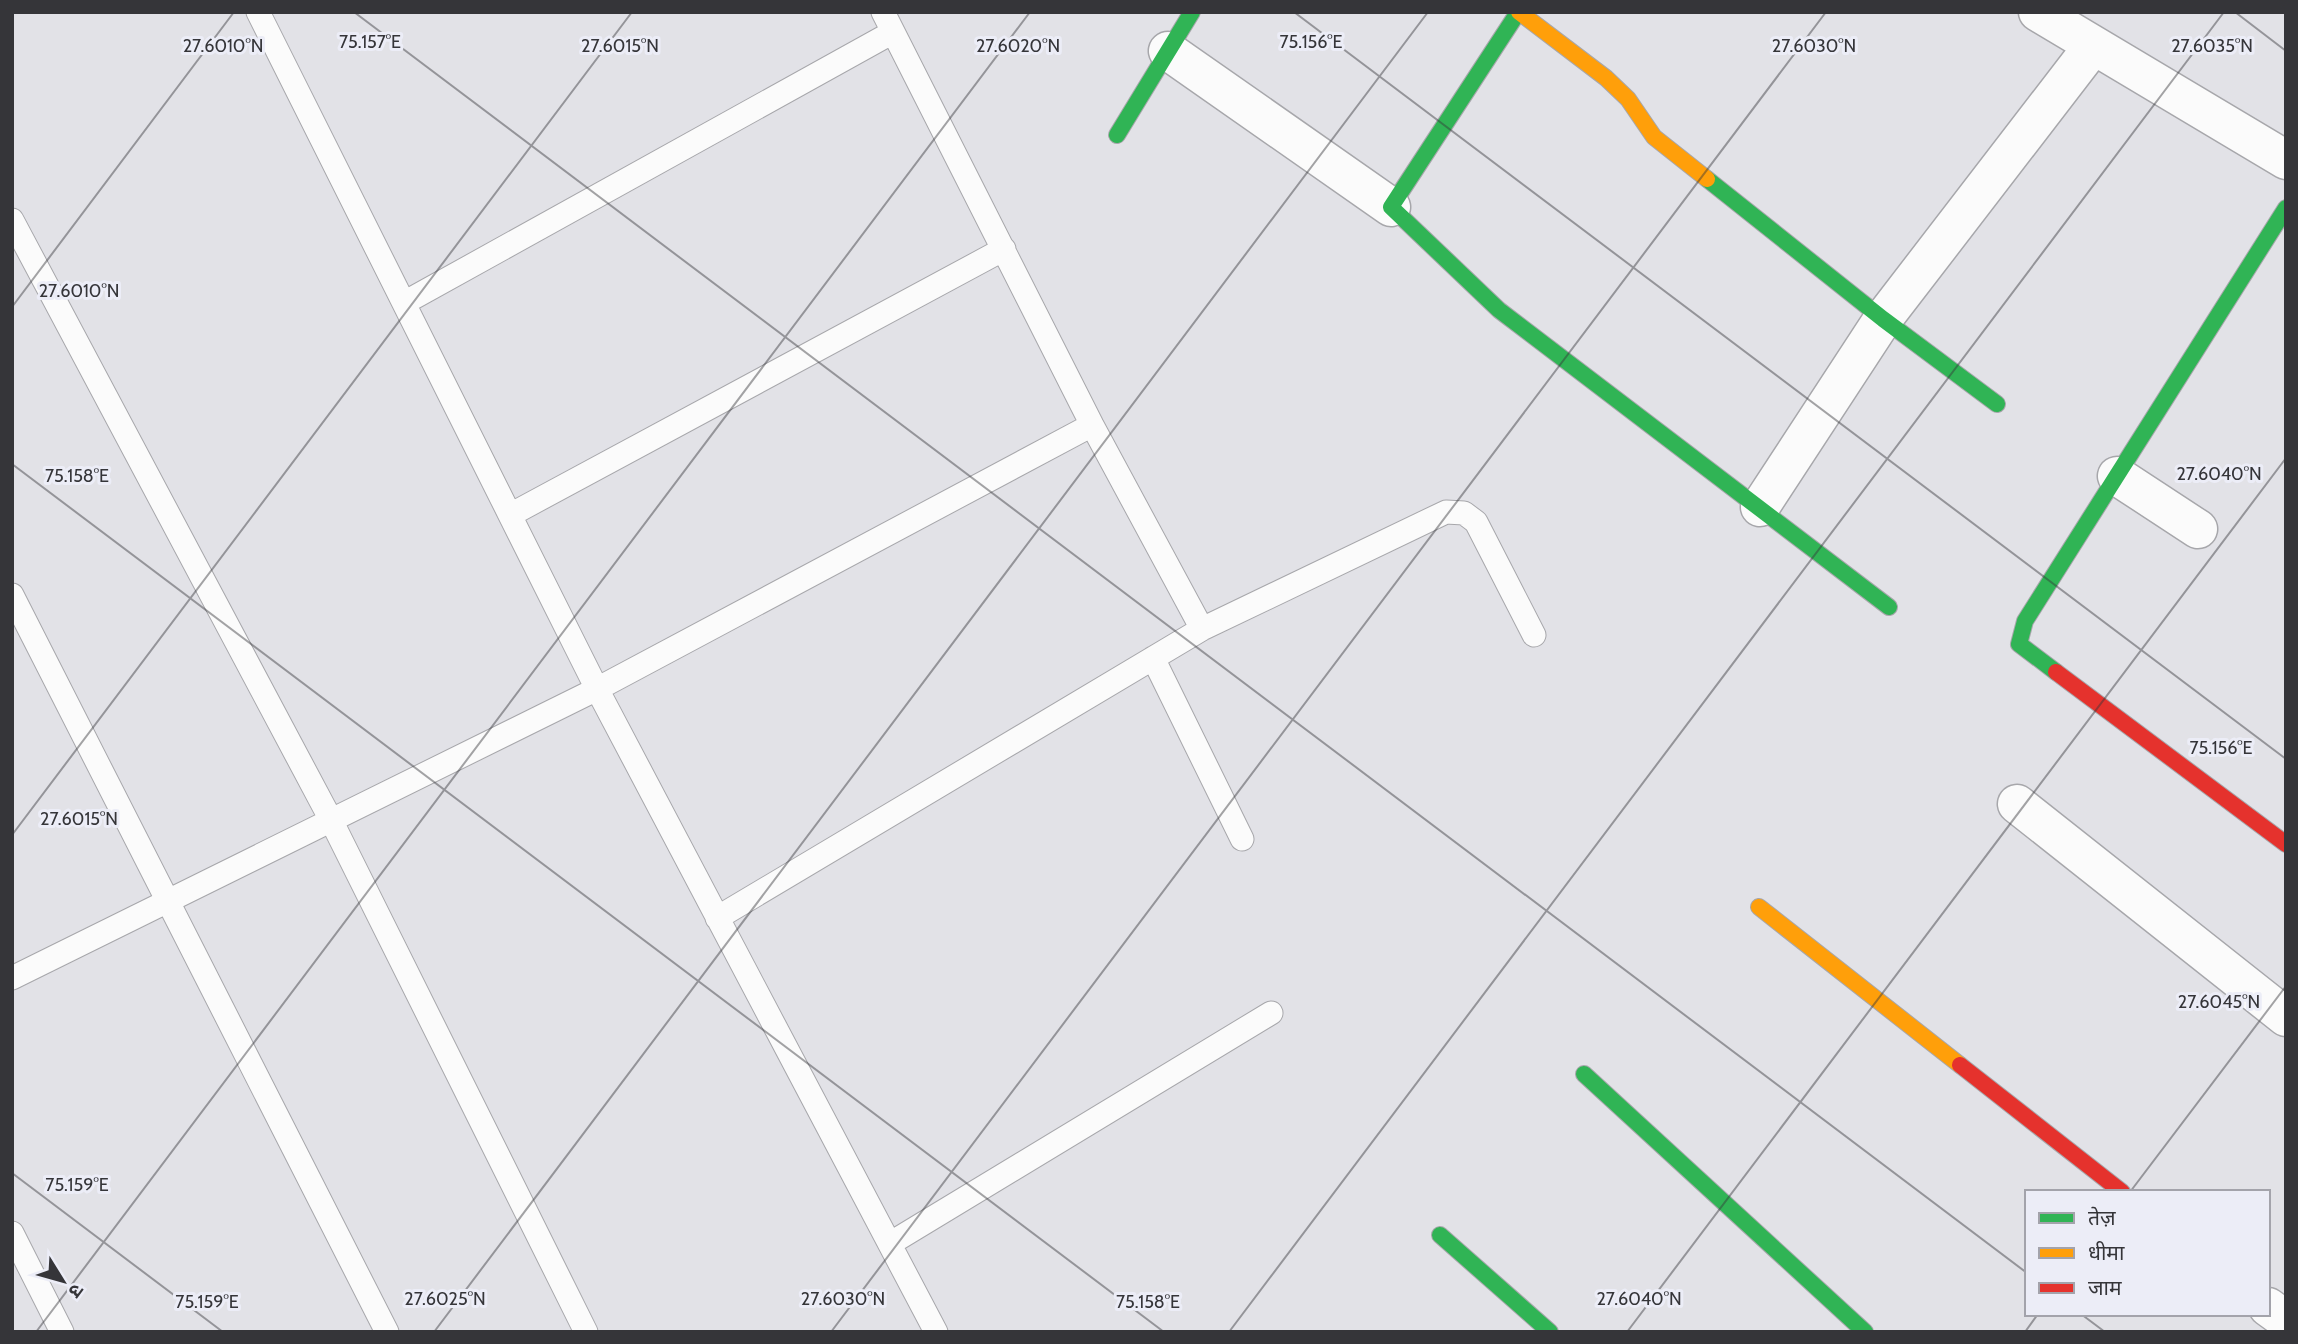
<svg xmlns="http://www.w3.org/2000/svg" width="2298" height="1344" font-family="Cabin,'Noto Sans Devanagari',sans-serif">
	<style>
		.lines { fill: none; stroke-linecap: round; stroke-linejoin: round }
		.lane-casing { stroke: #a7a7ab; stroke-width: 25 }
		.street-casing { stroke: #a7a7ab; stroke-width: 41 }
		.fast-casing { stroke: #a7a7ab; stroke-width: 18 }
		.slow-casing { stroke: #a7a7ab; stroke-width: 18 }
		.jam-casing { stroke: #a7a7ab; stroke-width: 18 }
		.lane { stroke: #fbfbfb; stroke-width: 23 }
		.street { stroke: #fbfbfb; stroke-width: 38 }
		.fast { stroke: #30b455; stroke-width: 16 }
		.slow { stroke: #ff9f0a; stroke-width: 16 }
		.jam { stroke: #e5322d; stroke-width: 16 }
		.ticks { fill: none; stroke: #353539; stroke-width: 2; stroke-opacity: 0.45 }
		.ticks-label { font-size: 18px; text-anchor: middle; fill: #353539; stroke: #ecedf7; stroke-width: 6; stroke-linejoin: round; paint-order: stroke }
	</style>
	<rect width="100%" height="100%" fill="#e2e2e7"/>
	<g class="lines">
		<defs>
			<path id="lane" d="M 258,12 L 597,689 L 936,1332
				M 883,12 L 1092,425 L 1202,629
				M 12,220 L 331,820 L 586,1332
				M 404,303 L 893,32
				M 510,515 L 1004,249
				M 12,595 L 387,1332
				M 1153,658 L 1242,839
				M 717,918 L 1202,629 L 1446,512 L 1464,513 L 1476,522 L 1534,635
				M 12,978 L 597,689 L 1092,425
				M 12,1233 L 62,1332
				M 891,1243 L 1271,1013"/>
			<path id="street" d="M 2038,12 L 2286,160
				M 1168,51 L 1391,207
				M 2117,476 L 2198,529
				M 1760,507 L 1883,319 L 2093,46
				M 2017,804 L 2286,1017
				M 2268,1307 L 2286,1320"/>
			<path id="fast" d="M 1515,12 L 1517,14 L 1391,207 L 1499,310 L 1889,607
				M 1117,135 L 1192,12
				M 1707,179 L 1883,319 L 1997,404
				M 2056,672 L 2019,644 L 2025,621 L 2286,208
				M 1584,1074 L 1865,1332
				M 1440,1235 L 1550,1332"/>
			<path id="slow" d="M 1519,12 L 1606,78 L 1628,99 L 1654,137 L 1707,179
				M 1759,907 L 1960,1065"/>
			<path id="jam" d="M 2056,672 L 2286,844
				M 1960,1065 L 2122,1192"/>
		</defs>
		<!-- lane casing -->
		<use href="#lane" class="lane-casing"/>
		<!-- street casing -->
		<use href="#street" class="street-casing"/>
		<!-- fast casing -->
		<use href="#fast" class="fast-casing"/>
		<!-- slow casing -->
		<use href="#slow" class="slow-casing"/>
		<!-- jam casing -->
		<use href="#jam" class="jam-casing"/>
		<!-- lane -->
		<use href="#lane" class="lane"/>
		<!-- street -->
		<use href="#street" class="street"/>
		<!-- fast -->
		<use href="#fast" class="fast"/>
		<!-- slow -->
		<use href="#slow" class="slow"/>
		<!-- jam -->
		<use href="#jam" class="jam"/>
	</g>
	<!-- ticks -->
	<path class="ticks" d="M 354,12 L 2027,1273M 1294,12 L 2286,759M 2235,12 L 2286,51M 12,307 L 234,12M 12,464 L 1164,1332M 12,835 L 632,12M 12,1173 L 223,1332M 2130,1192 L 2286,986M 2081,1314 L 2105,1332M 36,1332 L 1030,12M 434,1332 L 1428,12M 831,1332 L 1826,12M 1229,1332 L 2224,12M 1627,1332 L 2286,458M 2025,1332 L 2038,1314"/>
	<g class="ticks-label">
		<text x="370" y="48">75.157°E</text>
		<text x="1311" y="48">75.156°E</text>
		<text x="223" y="52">27.6010°N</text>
		<text x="620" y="52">27.6015°N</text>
		<text x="1018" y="52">27.6020°N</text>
		<text x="1814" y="52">27.6030°N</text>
		<text x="2212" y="52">27.6035°N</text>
		<text x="79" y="297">27.6010°N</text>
		<text x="2219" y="480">27.6040°N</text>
		<text x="77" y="482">75.158°E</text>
		<text x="2221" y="754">75.156°E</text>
		<text x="79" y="825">27.6015°N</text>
		<text x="2219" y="1008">27.6045°N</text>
		<text x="77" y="1191">75.159°E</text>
		<text x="445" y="1305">27.6025°N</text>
		<text x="843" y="1305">27.6030°N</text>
		<text x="1639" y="1305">27.6040°N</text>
		<text x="207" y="1308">75.159°E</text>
		<text x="1148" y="1308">75.158°E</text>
	</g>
	<!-- border -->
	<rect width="2298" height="1344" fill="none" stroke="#353539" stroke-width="28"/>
	<!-- legend -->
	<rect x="2025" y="1190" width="245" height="126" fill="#ecedf7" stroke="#a3a3ab" stroke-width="2"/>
	<rect x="2039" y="1213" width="35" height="10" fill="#30b455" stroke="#a3a3ab" stroke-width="2"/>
	<text x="2088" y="1225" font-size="21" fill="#353539">तेज़</text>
	<rect x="2039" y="1248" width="35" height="10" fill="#ff9f0a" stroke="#a3a3ab" stroke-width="2"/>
	<text x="2088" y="1260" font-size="21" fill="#353539">धीमा</text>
	<rect x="2039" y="1283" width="35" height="10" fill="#e5322d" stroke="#a3a3ab" stroke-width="2"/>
	<text x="2088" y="1295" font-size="21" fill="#353539">जाम</text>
	<!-- north arrow -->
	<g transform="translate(63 1281) rotate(127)" stroke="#ecedf7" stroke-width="5" paint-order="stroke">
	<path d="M0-5L12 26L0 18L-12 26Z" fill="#353539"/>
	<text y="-10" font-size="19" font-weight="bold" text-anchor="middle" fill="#353539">उ</text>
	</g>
</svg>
